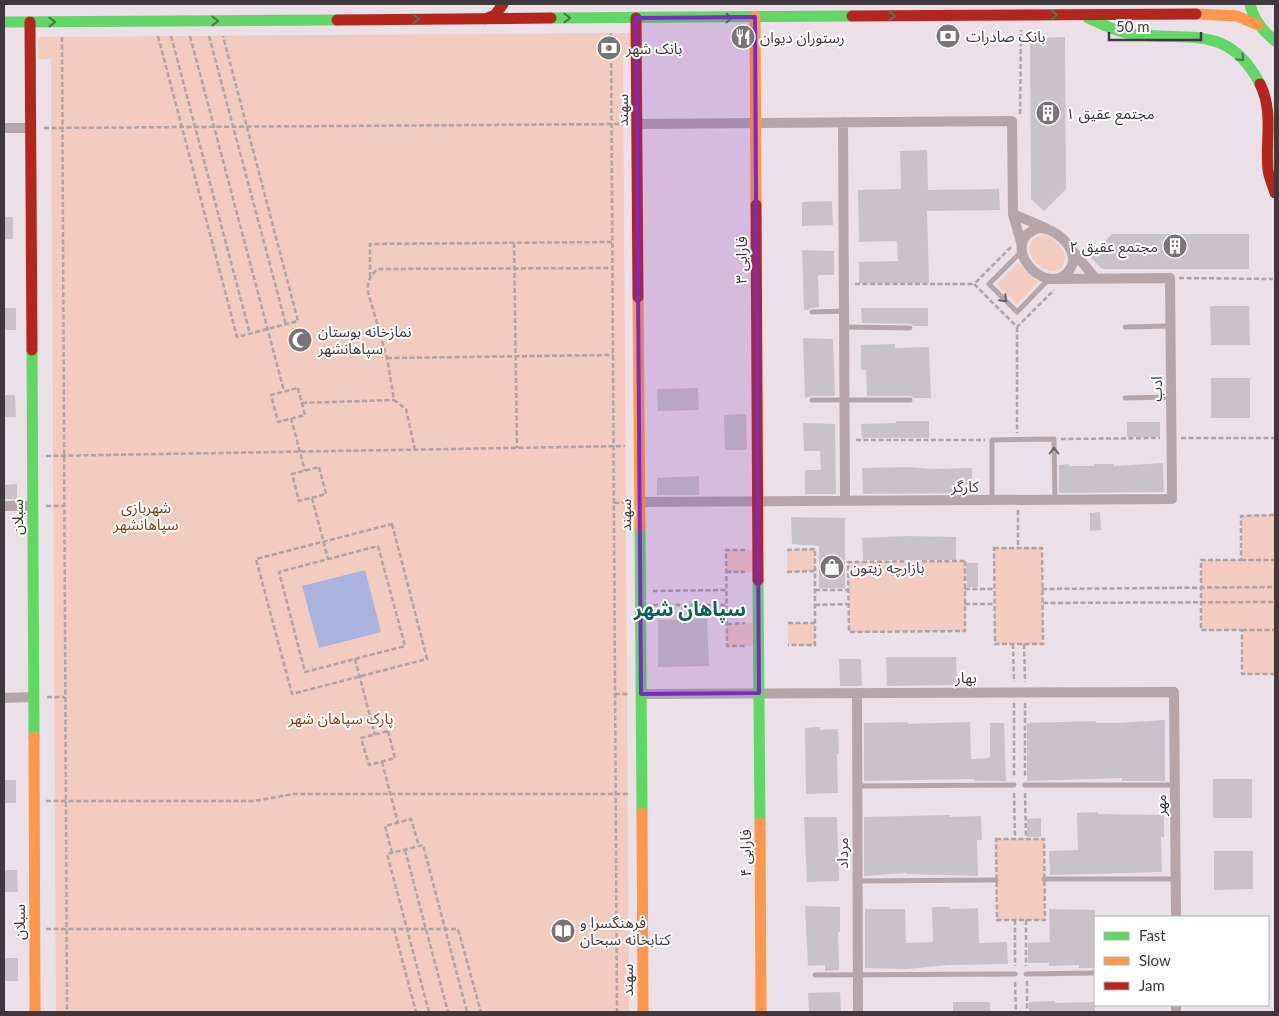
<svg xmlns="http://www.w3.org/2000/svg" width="1279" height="1016" font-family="Lato,'Noto Sans Arabic',sans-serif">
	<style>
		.green { fill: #f2cbc1 }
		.water { fill: #abb2de }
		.building { fill: #c9c3c9 }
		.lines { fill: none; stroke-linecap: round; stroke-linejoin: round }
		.path { stroke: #b0a4a7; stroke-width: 2.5; stroke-dasharray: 5 2.5; stroke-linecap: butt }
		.lane { stroke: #b6a6aa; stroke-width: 5 }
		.street { stroke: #b6a6aa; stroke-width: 10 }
		.fast { stroke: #63d668; stroke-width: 11 }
		.slow { stroke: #ff974d; stroke-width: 11 }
		.jam { stroke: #b3261e; stroke-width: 11 }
		.oneway { stroke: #4e774e }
		.oneway2 { stroke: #695e63 }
		.marked { fill: #7b2cbf; fill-opacity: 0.2; stroke: #7b2cbf; stroke-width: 4; stroke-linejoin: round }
		.labels { text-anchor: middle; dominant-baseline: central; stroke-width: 4; stroke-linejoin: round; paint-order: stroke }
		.poi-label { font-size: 15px; fill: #40383d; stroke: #fff; text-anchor: start }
		.street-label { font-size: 15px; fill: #40383d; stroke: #fff }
		.park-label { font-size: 15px; fill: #893a13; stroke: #fff }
		.district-label { font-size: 20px; font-weight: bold; fill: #0a6252; stroke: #fff }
	</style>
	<rect width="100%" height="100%" fill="#ebe0e7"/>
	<!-- green -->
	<path class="green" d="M 635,33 L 636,55 L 623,55 L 629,1012 L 56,1012 L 51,59 L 38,59 L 38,37 Z
		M 1045,235 C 1054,238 1062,247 1066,256 L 1062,268 C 1048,277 1033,264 1029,251 C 1029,241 1035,236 1045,235 Z
		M 1018,263 L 1038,282 L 1017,304 L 997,284 Z
		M 1274,515 L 1275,674 L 1242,674 L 1242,630 L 1201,630 L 1201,560 L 1241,560 L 1241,516 Z
		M 994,548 L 1042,548 L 1043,644 L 995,644 Z
		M 815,549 L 815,571 L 787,572 L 787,550 Z
		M 726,550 L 754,550 L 754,572 L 726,572 Z
		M 965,561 L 965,631 L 849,632 L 848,562 Z
		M 754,623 L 754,646 L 727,646 L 727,624 Z
		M 788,623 L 815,623 L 815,645 L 788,645 Z
		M 996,839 L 1044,839 L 1045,920 L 997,920 Z"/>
	<!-- water -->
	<path class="water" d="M 365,570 L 381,632 L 319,648 L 302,586 Z"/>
	<!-- building -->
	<path class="building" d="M 1065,37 L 1066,189 L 1044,211 L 1031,199 L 1030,38 Z
		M 927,150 L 928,190 L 999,189 L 1000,210 L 927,211 L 929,283 L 859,283 L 859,262 L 898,261 L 897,241 L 859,242 L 858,190 L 901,189 L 900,151 Z
		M 832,201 L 833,225 L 802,226 L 802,202 Z
		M 4,217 L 13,217 L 13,239 L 4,239 Z
		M 1112,234 L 1249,234 L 1249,269 L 1102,269 L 1090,257 Z
		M 802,250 L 834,251 L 834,275 L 818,275 L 819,307 L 811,308 L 808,310 L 804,310 Z
		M 1210,306 L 1249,306 L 1250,345 L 1211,345 Z
		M 4,308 L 16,308 L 16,330 L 4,330 Z
		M 861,308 L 928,308 L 928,326 L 914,326 L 910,324 L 862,323 Z
		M 803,338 L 833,339 L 835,396 L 812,396 L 805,398 Z
		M 895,344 L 895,348 L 929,347 L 931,398 L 914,398 L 910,396 L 867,396 L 866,370 L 861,370 L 861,345 Z
		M 1211,378 L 1250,378 L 1250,418 L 1211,418 Z
		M 698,388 L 699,410 L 658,411 L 657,389 Z
		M 4,395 L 15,395 L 16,417 L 4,417 Z
		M 746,414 L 747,450 L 725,450 L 724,415 Z
		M 896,421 L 929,421 L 929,438 L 862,438 L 861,424 L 896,423 Z
		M 1127,422 L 1160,422 L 1160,437 L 1127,437 Z
		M 803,423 L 835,424 L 836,494 L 805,494 L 805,470 L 821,470 L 820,451 L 804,451 Z
		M 1163,463 L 1164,492 L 1059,493 L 1059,465 L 1069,464 L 1069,466 L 1094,466 L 1094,464 L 1114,464 L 1114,466 Z
		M 907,467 L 932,469 L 972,468 L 972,493 L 863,494 L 862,468 Z
		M 699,476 L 699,495 L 657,495 L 657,478 Z
		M 17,484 L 17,499 L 4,499 L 4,485 Z
		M 1100,512 L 1101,530 L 1090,531 L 1090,513 Z
		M 791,517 L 845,518 L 845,588 L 819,588 L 819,546 L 792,544 Z
		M 907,536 L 956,537 L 956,560 L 863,560 L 862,538 Z
		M 966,563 L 978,563 L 978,587 L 967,587 Z
		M 707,619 L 709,666 L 658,667 L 658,620 Z
		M 886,657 L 956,657 L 957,685 L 887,686 Z
		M 839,659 L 861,659 L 862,686 L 840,686 Z
		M 1165,720 L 1165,781 L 1122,781 L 1122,778 L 1027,781 L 1027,723 L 1096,721 L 1096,723 L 1118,723 Z
		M 908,722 L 908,724 L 970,722 L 971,759 L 990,758 L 990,723 L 1004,723 L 1006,781 L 974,781 L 974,779 L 864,781 L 864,723 Z
		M 820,727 L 820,730 L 838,729 L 839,754 L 837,754 L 838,793 L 806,794 L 805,728 Z
		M 1213,779 L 1252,779 L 1252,818 L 1213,818 Z
		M 4,780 L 16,780 L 16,803 L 4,803 Z
		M 1098,812 L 1098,814 L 1164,815 L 1164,837 L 1161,837 L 1162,872 L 1050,875 L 1049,851 L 1078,850 L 1077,813 Z
		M 950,815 L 950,817 L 981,816 L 982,840 L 977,840 L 978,876 L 907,874 L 906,873 L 864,876 L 864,817 Z
		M 804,817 L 837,817 L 839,881 L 807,882 Z
		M 1041,818 L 1041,837 L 1027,837 L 1027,819 Z
		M 1214,851 L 1253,851 L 1253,889 L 1214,890 Z
		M 4,870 L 17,870 L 18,892 L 4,892 Z
		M 805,906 L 840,907 L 840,932 L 838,932 L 839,970 L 825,971 L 825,965 L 808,966 Z
		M 932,907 L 950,907 L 950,909 L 978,908 L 979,943 L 1007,942 L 1008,964 L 949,965 L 907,969 L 865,968 L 865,909 L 905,909 L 906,943 L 933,942 Z
		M 1049,909 L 1095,910 L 1095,968 L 1079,968 L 1079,965 L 1049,966 L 1049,963 L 1028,963 L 1028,943 L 1050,942 Z
		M 4,958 L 18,958 L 18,981 L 4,981 Z
		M 840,992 L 841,1012 L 809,1012 L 808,993 Z
		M 1055,1001 L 1055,1003 L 1095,1002 L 1095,1012 L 1029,1012 L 1029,1002 Z
		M 953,1002 L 990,1002 L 990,1012 L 953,1012 Z"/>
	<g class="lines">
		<!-- path -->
		<path class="path" d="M 611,33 L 617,1012
			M 158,36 L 237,337 L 298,321 L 223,36
			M 171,36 L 250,334
			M 190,36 L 284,391
			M 209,36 L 286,325
			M 62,37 L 67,1012
			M 1020,114 L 1021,30
			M 44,128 L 623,124
			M 514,243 L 517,448
			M 1011,247 L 974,284 L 1017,327 L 1054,290
			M 370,277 L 370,244 L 613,242
			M 1179,278 L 1273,279
			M 855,284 L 974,284
			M 1017,327 L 1017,433
			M 387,358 L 613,355
			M 298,388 L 305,415 L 278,422 L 271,395 Z
			M 302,403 L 394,400
			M 291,418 L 305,471
			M 1181,438 L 1274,438
			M 1061,439 L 1160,438
			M 856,440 L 985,440
			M 415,450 L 406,409 L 394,400 L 387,358 L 368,292 C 367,282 370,275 378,269 L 613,268
			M 46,456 L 625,446
			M 319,467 L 326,494 L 299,501 L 292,474 Z
			M 312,498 L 328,559
			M 614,503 L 628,502
			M 46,506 L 64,506
			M 1018,510 L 1018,548
			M 1274,515 L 1241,516 L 1241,560 L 1201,560 L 1201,630 L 1242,630 L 1242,674 L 1275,674
			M 392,524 L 427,659 L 292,694 L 256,559 Z
			M 378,546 L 405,646 L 305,672 L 279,572 Z
			M 994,548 L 1042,548 L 1043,644 L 995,644 Z
			M 745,550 L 726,550 L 727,646 L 747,646
			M 787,550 L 815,549 L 815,645 L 788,645
			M 1241,560 L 1275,560
			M 965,561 L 965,631 L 849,632 L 848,562 Z
			M 726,572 L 745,572
			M 787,572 L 815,571
			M 965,589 L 995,589
			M 1042,589 L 1275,587
			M 815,590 L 848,590
			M 653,591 L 726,590
			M 1043,603 L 1275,602
			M 965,604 L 995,604
			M 653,605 L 726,605
			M 815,605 L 848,604
			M 788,623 L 815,623
			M 727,624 L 745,623
			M 1242,630 L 1275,630
			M 1013,644 L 1014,682
			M 1024,644 L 1025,682
			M 355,659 L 375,735
			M 615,694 L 629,694
			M 47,697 L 65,697
			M 1014,703 L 1014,777
			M 1025,703 L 1025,777
			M 388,731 L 395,758 L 369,765 L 361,738 Z
			M 382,762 L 398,823
			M 1014,793 L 1015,839
			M 1025,793 L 1026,839
			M 46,801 L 255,801 L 293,794 L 628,794
			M 996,839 L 1044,839 L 1045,920 L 997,920 Z
			M 405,850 L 448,1012
			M 392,853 L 385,826 L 411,819 L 419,846
			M 1015,920 L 1015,966
			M 1026,920 L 1026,966
			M 46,929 L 458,929 L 481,1012
			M 394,929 L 416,1012
			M 1027,981 L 1027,1012
			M 1015,982 L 1016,1012
			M 429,1012 L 387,854 L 423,845 L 467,1012"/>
		<!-- lane -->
		<path class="lane" d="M 1021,252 L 989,284 L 1017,312 L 1049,279
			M 812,312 L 844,311
			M 844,327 L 910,328
			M 1125,327 L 1170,326
			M 1125,398 L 1171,397
			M 812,400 L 910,400
			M 992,501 L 992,440 L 1054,439 L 1055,500
			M 1025,785 L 1174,785
			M 857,786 L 1014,785
			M 1044,879 L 1175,879
			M 858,881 L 996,880
			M 1026,974 L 1095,973
			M 815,975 L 1015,974"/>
		<!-- street -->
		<path class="street" d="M 843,122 L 845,500
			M 637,124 L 1012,121 L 1013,214 L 1022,246
			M 4,128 L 30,128
			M 1013,214 L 1046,228
			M 1039,228 C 1058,228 1085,254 1067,273 C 1043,297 996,242 1039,228 Z
			M 1071,249 L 1096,279
			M 639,502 L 1172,499 L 1170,278 L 1055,279
			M 4,506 L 32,506
			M 857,693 L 858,1012
			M 641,694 L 1174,692 L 1176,917
			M 4,698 L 33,697
			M 1176,1005 L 1176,1012"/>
		<!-- fast -->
		<path class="fast" d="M 1250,4 C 1253,20 1263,31 1275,41
			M 551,18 L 852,16
			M 1088,18 C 1102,24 1116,32 1132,34 C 1188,42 1228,22 1260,84
			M 4,22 L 337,20
			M 32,350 L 34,737
			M 640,527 L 642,813
			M 758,580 L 760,823"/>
		<!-- slow -->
		<path class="slow" d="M 1196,14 L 1237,16 L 1258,25
			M 755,17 L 756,205
			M 638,297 L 640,527
			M 34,737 L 35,1012
			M 642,813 L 643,1012
			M 760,823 L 761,1012"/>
		<!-- jam -->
		<path class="jam" d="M 852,16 L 1196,14
			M 636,18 L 638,297
			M 485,19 L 495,15 L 503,4
			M 337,20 L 551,18
			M 30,22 L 32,350
			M 1260,84 C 1274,112 1265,141 1268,170 C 1269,178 1273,185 1275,193
			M 756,205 L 758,580"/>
	</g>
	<!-- one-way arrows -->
	<defs><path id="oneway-chevron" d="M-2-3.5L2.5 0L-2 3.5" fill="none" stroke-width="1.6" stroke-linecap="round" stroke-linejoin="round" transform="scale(1.25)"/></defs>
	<g class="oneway">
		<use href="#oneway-chevron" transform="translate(1054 15)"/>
		<use href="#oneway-chevron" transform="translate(892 16)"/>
		<use href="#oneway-chevron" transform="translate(567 18)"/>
		<use href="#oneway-chevron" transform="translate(729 18)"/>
		<use href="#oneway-chevron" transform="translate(416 19)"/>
		<use href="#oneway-chevron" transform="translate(215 21)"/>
		<use href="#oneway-chevron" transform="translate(52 22)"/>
		<use href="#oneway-chevron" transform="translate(1241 58) rotate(45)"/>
	</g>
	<g class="oneway2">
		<use href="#oneway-chevron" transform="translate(1004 299) rotate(45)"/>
		<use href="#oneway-chevron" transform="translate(1054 451) rotate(-90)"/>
	</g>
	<!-- marked area -->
	<path class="marked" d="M 755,17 L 759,693 L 641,694 L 636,18 Z"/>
	<!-- icons -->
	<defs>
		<symbol id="bank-disc" viewBox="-11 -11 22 22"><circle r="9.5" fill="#7c7378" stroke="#fff"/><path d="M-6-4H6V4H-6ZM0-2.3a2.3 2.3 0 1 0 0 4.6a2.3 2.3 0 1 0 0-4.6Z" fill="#fff"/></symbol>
		<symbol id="restaurant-disc" viewBox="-11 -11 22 22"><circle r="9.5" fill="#7c7378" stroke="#fff"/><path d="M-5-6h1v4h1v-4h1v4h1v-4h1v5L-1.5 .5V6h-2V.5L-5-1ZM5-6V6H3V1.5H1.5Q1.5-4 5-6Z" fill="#fff"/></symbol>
		<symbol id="building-disc" viewBox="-11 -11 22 22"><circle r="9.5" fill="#7c7378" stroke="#fff"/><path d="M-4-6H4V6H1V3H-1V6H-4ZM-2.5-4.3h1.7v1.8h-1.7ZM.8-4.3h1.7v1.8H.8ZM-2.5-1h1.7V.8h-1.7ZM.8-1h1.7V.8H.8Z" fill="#fff"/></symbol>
		<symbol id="mosque-disc" viewBox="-11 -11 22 22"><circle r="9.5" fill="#7c7378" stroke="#fff"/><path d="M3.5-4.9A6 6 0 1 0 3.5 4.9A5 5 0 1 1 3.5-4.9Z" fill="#fff"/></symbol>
		<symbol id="shop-disc" viewBox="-11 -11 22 22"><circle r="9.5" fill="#7c7378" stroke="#fff"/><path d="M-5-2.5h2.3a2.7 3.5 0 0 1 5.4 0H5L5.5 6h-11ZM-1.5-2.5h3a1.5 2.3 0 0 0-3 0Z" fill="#fff"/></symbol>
		<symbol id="library-disc" viewBox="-11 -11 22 22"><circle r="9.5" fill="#7c7378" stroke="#fff"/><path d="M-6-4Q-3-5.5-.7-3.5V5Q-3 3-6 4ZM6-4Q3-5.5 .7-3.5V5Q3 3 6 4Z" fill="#fff"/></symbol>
	</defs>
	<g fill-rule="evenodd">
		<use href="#bank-disc" x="934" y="22" width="28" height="28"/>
		<use href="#restaurant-disc" x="729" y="23" width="28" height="28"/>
		<use href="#bank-disc" x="595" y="34" width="28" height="28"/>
		<use href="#building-disc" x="1034" y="99" width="28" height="28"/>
		<use href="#building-disc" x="1161" y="232" width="28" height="28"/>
		<use href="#mosque-disc" x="286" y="326" width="28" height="28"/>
		<use href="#shop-disc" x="818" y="553" width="28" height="28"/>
		<use href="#library-disc" x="549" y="917" width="28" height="28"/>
	</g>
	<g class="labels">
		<!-- poi labels -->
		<g class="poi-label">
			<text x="966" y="36">بانک صادرات</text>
			<text x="760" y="37">رستوران دیوان</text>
			<text x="626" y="48">بانک شهر</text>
			<text x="1066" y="113">مجتمع عقیق ۱</text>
			<text x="1158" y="246" text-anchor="end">مجتمع عقیق ۲</text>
			<text x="318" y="331">نمازخانه بوستان<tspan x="318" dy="17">سپاهانشهر</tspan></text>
			<text x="850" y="567">بازارچه زیتون</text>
			<text x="580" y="922">فرهنگسرا و<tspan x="580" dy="17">کتابخانه سبحان</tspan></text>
		</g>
		<!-- street labels -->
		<g class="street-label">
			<text transform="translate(622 110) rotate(-90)">سهند</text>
			<text transform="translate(741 260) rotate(-90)">فارابی ۳</text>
			<text transform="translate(1156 389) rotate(-90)">ادب</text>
			<text x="965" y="486">کارگر</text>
			<text transform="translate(625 515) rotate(-90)">سهند</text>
			<text transform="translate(17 517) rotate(-90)">سبلان</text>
			<text x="966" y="677">بهار</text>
			<text transform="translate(1160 805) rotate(-90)">مهر</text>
			<text transform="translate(745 853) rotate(-90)">فارابی ۴</text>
			<text transform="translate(842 853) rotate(-90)">مرداد</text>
			<text transform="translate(19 922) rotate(-90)">سبلان</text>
			<text transform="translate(627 980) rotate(-90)">سهند</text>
		</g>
		<!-- park labels -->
		<g class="park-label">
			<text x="146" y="507">شهربازی<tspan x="146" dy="17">سپاهانشهر</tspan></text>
			<text x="341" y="718">پارک سپاهان شهر</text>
		</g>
		<!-- district labels -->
		<g class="district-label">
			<text x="690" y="608">سپاهان شهر</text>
		</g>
	</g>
	<!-- border -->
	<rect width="1279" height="1016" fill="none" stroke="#40383d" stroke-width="10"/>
	<!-- legend -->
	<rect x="1094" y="916" width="175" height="90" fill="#ffffff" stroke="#b3afb1"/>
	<rect x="1104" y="932" width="25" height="8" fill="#63d668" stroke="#b3afb1"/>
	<text x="1139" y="941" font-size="15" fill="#40383d">Fast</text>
	<rect x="1104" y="957" width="25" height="8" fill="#ff974d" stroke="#b3afb1"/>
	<text x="1139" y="966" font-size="15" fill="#40383d">Slow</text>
	<rect x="1104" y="982" width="25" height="8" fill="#b3261e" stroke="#b3afb1"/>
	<text x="1139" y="991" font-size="15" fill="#40383d">Jam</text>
	<!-- scale -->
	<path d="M1109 32v8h92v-8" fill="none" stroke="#40383d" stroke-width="2.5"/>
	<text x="1116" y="32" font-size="15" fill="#40383d" stroke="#ffffff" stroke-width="4" paint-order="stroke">50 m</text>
</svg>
